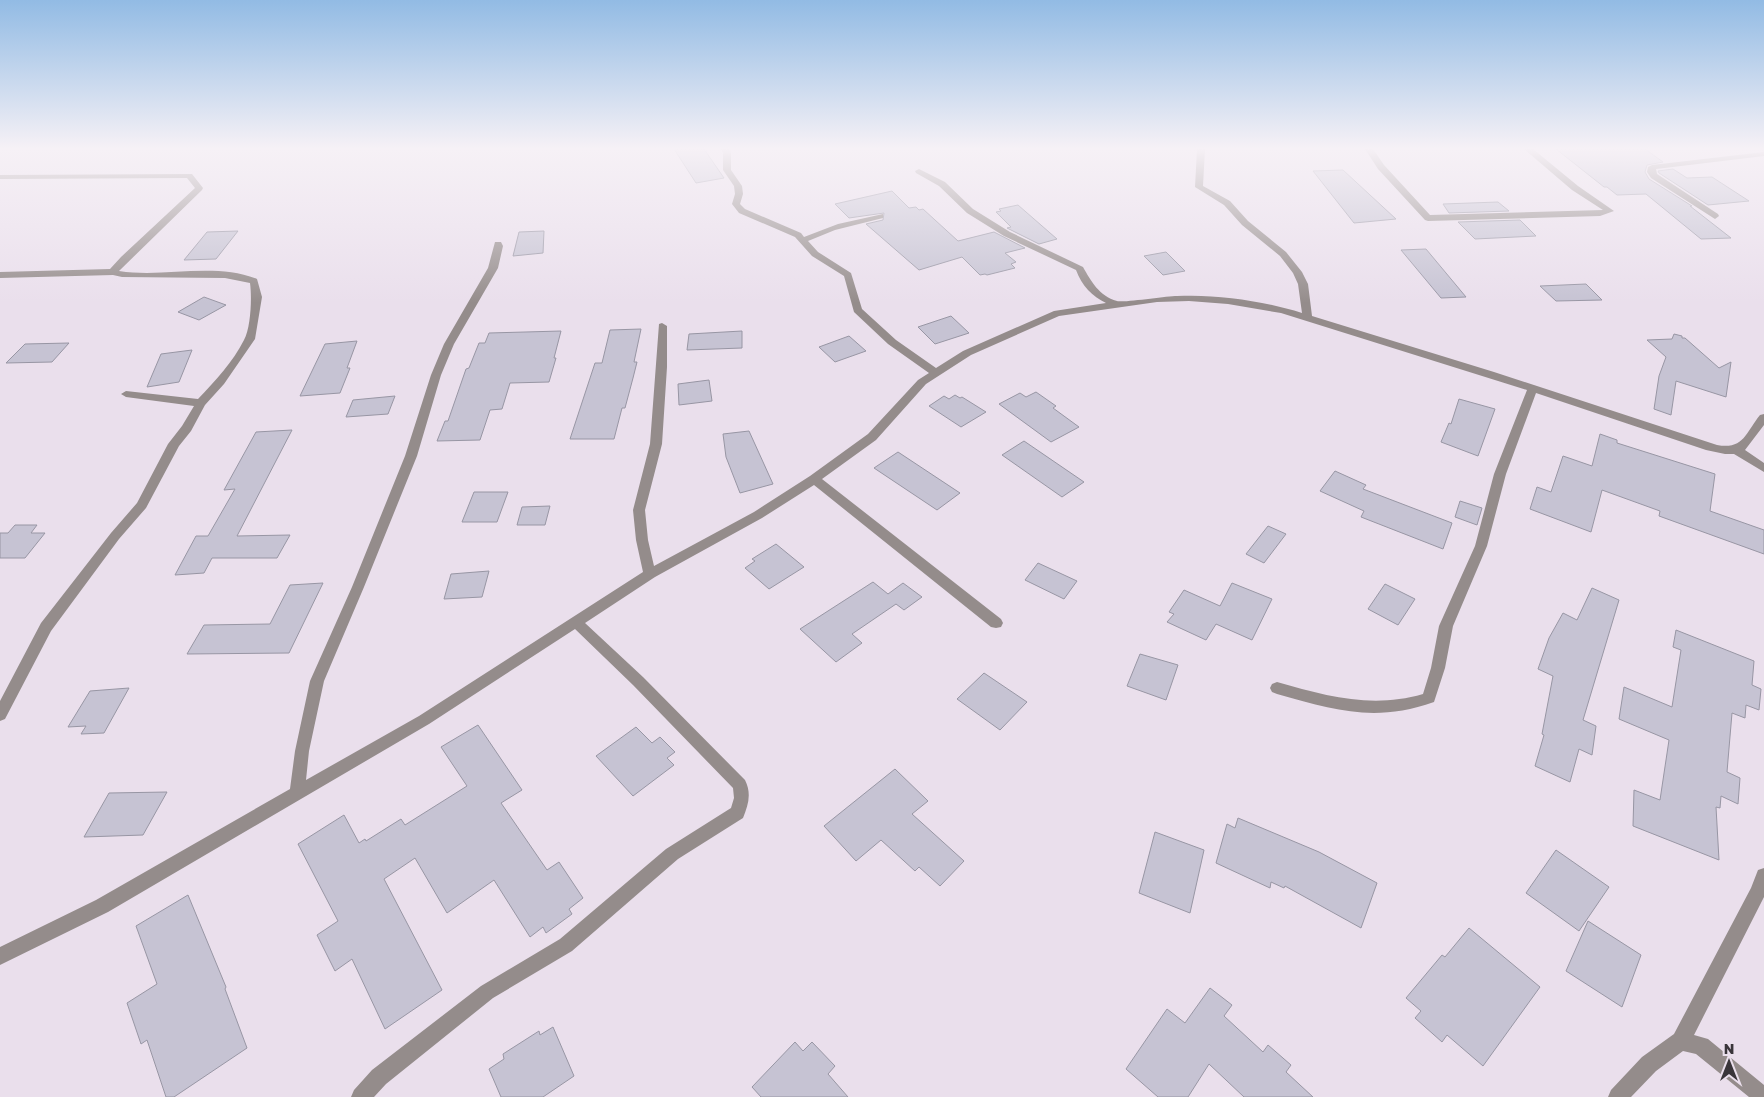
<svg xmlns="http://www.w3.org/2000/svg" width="1764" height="1097" font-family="'Golos Text',sans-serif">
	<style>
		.building { fill: #c6c3d3; stroke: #9896a4 }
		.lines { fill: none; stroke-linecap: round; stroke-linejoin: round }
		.minor { fill: #948c8b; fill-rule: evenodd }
	</style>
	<rect width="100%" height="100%" fill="#eadfec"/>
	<!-- building -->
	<path class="building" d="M 674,149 L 704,149 L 724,178 L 696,183 Z
		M 1556,149 L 1645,149 L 1663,162 L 1647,165 L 1645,172 L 1649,179 L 1692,206 L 1690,206 L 1731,238 L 1701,239 L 1646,194 L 1617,195 L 1607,187 L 1604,187 Z
		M 1673,169 L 1687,178 L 1712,177 L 1749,201 L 1708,205 L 1659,173 L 1658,171 Z
		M 1343,170 L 1396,219 L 1354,223 L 1313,171 Z
		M 892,191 L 909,208 L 916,207 L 919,210 L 923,209 L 958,241 L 994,232 L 1025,248 L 1005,253 L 1016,262 L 1011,264 L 1015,268 L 987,275 L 985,274 L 980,275 L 962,257 L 919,270 L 866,224 L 883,220 L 884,213 L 849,218 L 835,204 Z
		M 1498,202 L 1509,211 L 1449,213 L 1443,204 Z
		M 1018,205 L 1057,239 L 1039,244 L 1007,228 L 1011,227 L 996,212 L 1001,211 L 999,209 Z
		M 1520,220 L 1536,236 L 1475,239 L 1458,222 Z
		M 238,231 L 216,259 L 184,260 L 207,232 Z
		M 544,231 L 543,253 L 513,256 L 519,232 Z
		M 1426,249 L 1466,297 L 1441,298 L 1401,250 Z
		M 1166,252 L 1185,271 L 1163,275 L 1144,256 Z
		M 1586,284 L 1602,300 L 1556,301 L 1540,286 Z
		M 204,297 L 226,305 L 199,320 L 178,312 Z
		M 951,316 L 969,333 L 935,344 L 918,327 Z
		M 641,329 L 634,362 L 637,362 L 633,378 L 625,408 L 622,408 L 614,439 L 570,439 L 595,363 L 602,363 L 610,330 Z
		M 561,331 L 554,358 L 556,358 L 549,382 L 510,383 L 502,409 L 490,410 L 480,440 L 437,441 L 445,421 L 448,421 L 466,369 L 469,368 L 479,343 L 485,343 L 489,333 Z
		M 742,331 L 742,348 L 687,350 L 689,334 Z
		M 1674,334 L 1682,336 L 1682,338 L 1685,338 L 1719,368 L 1731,362 L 1726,397 L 1676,381 L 1671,415 L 1654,409 L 1659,376 L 1666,357 L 1647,340 L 1672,339 Z
		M 849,336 L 866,351 L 835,362 L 819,347 Z
		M 357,341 L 347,368 L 350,368 L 340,393 L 300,396 L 325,344 Z
		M 69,343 L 52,362 L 6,363 L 25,344 Z
		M 192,350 L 179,382 L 147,387 L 161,354 Z
		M 709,380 L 712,401 L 679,405 L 678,384 Z
		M 1036,392 L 1056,406 L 1053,408 L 1079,427 L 1051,442 L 999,404 L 1020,393 L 1026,397 Z
		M 955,395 L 960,398 L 962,397 L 986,412 L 961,427 L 929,406 L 944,396 L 949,399 Z
		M 395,396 L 388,414 L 346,417 L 353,400 Z
		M 1459,399 L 1495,409 L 1478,456 L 1441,442 L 1449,423 L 1451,424 Z
		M 292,430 L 237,536 L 290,535 L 277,558 L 212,558 L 204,573 L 175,575 L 196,536 L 208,536 L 235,489 L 224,490 L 256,432 Z
		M 749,431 L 773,484 L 740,493 L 726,457 L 723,434 Z
		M 1600,434 L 1617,440 L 1617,443 L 1715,474 L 1710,511 L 1764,530 L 1764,554 L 1659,516 L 1660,511 L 1602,490 L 1591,532 L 1530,509 L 1537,487 L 1551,492 L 1563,456 L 1592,466 Z
		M 1024,441 L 1084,482 L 1062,497 L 1002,455 Z
		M 898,452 L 960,493 L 937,510 L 874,468 Z
		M 1335,471 L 1366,485 L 1363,489 L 1452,523 L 1443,549 L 1361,517 L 1364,511 L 1320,491 Z
		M 474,492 L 508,492 L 497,522 L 462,522 Z
		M 1460,501 L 1482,508 L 1477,525 L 1455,517 Z
		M 550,506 L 545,525 L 517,525 L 522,507 Z
		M 15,525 L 37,525 L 31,533 L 45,533 L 25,558 L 0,558 L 0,533 L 8,533 Z
		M 1268,526 L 1286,534 L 1264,563 L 1246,554 Z
		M 776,544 L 804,567 L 769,589 L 745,568 L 755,561 L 752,559 Z
		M 1038,563 L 1077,581 L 1064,599 L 1025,580 Z
		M 489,571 L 482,597 L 444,599 L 451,574 Z
		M 873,582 L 888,594 L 903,583 L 922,597 L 904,610 L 896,604 L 852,634 L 862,643 L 836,662 L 800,629 Z
		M 323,583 L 289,653 L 187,654 L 204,625 L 270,624 L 290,585 Z
		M 1232,583 L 1272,599 L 1252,640 L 1216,624 L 1206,640 L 1167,622 L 1174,614 L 1169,612 L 1184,590 L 1220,606 Z
		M 1385,584 L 1415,599 L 1398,625 L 1368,609 Z
		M 1592,588 L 1619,600 L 1583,720 L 1596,726 L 1592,755 L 1579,749 L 1570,782 L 1535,766 L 1544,735 L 1542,734 L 1553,676 L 1538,669 L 1549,638 L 1563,613 L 1577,620 Z
		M 1676,630 L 1754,661 L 1752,685 L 1761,689 L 1759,710 L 1746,705 L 1745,718 L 1732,713 L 1727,772 L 1740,778 L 1738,804 L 1721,796 L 1720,808 L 1716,807 L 1719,860 L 1633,826 L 1634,790 L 1660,800 L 1669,740 L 1619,719 L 1624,687 L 1672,707 L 1681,650 L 1673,647 Z
		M 1140,654 L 1178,665 L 1166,700 L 1127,686 Z
		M 984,673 L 1027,702 L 1000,730 L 957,699 Z
		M 129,688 L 104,733 L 81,734 L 86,726 L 68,727 L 90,691 Z
		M 478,725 L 522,790 L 501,803 L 547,870 L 559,862 L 583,898 L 569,909 L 572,914 L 546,933 L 543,927 L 530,937 L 494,880 L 447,913 L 415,858 L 384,879 L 442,990 L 385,1029 L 352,959 L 335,971 L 317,935 L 338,921 L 298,844 L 344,815 L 359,843 L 365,839 L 366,841 L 401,819 L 405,825 L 467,786 L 441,747 Z
		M 636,727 L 652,743 L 660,737 L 675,752 L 667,758 L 674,765 L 633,796 L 596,756 Z
		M 895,769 L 928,801 L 912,814 L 964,861 L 940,886 L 919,867 L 915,871 L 881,840 L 856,861 L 824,826 Z
		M 167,792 L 143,835 L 84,837 L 109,793 Z
		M 1238,818 L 1319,852 L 1377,883 L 1361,928 L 1285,886 L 1284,888 L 1271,882 L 1270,888 L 1216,863 L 1227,824 L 1235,828 Z
		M 1155,832 L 1204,850 L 1190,913 L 1139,893 Z
		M 1556,850 L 1609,887 L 1579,931 L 1526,893 Z
		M 188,895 L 226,987 L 225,989 L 247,1048 L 174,1097 L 166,1097 L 147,1040 L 141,1044 L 127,1003 L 157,984 L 136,926 Z
		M 1588,921 L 1641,955 L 1622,1007 L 1566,971 Z
		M 1469,928 L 1540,987 L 1483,1066 L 1447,1035 L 1442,1042 L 1415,1018 L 1421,1011 L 1406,998 L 1442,955 L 1445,957 Z
		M 1210,988 L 1232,1005 L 1224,1016 L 1263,1052 L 1268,1045 L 1291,1065 L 1286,1072 L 1313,1097 L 1244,1097 L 1209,1064 L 1188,1097 L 1158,1097 L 1126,1069 L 1167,1009 L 1185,1023 Z
		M 553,1027 L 574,1076 L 543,1097 L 501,1097 L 489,1069 L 504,1059 L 503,1054 L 539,1031 L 540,1035 Z
		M 795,1042 L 803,1051 L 812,1042 L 835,1066 L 828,1074 L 848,1097 L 761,1097 L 752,1087 Z"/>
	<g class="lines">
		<!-- minor -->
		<path class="minor" d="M 721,149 L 729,149 L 731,153 L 731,170 L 742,186 L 743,194 L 740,204 L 745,209 L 801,233 L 804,237 L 838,224 L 883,214 L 883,218 L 835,230 L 808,241 L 818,252 L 851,273 L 862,309 L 896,340 L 936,368 L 963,351 L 1054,311 L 1106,303 C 1092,296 1082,286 1076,270 L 1004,236 L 967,213 L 939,186 L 916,173 L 915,171 L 919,169 L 945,182 L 973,209 L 1010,232 L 1083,267 C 1091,281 1099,296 1117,301 C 1124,303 1166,296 1177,296 C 1218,294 1263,301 1302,313 L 1298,284 L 1293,273 L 1280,256 L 1242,225 L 1224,205 L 1195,187 L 1197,149 L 1205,149 L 1203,186 L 1230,201 L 1248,221 L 1286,252 L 1302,272 L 1308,284 L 1312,316 L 1494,372 L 1717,445 C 1744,450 1746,432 1760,415 L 1764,414 L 1764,425 L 1745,450 L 1764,463 L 1764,472 L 1734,454 L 1725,454 L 1706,450 L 1536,393 L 1506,474 L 1487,546 L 1453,626 L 1445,668 L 1434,702 C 1374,723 1335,710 1277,694 L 1272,692 L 1270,688 L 1272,684 L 1277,682 C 1326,696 1372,709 1423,694 L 1431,668 L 1439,626 L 1475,546 L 1494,474 L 1527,390 L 1281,313 L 1228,304 L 1189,301 L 1157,302 L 1059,316 L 971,355 L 926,384 L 876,440 L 822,479 L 1001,619 L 1003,623 L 1001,627 L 996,628 L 991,627 L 814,485 L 762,518 L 655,577 L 585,623 L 643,677 L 745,780 C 752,794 748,805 743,818 L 678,859 L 572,951 L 493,998 L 386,1084 L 374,1097 L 351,1097 L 354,1090 L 372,1070 L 481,986 L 560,939 L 666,849 L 731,808 L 734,798 L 733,788 L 633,685 L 575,629 L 429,724 L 108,912 L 0,965 L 0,947 L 96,900 L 290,789 L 295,751 L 310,681 L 352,587 L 405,456 L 431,375 L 444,344 L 488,268 L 495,242 L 501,242 L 503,246 L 498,268 L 454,344 L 441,375 L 417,456 L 364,587 L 324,681 L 309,751 L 306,780 L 419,716 L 643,572 L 636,540 L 633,510 L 650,444 L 659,324 L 662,323 L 667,326 L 667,367 L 662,444 L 645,510 L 648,540 L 654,566 L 754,512 L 810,476 L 868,434 L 918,380 L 929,373 L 888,344 L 854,312 L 844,276 L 812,256 L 795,237 L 739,213 L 732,204 L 735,194 L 734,186 L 723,170 L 723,153 Z
			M 1365,149 L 1373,149 L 1384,165 L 1430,215 L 1603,210 L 1572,190 L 1524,149 L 1533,149 L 1578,186 L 1614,211 L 1600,216 L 1428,221 L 1425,220 L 1378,169 Z
			M 1764,152 L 1764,156 L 1656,169 L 1657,174 L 1718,214 L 1719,216 L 1715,219 L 1651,178 L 1647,172 L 1648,167 L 1652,165 Z
			M 192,174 L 203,188 L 202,190 L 119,271 C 164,278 214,262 257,279 L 262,297 L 255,339 L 224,384 L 205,405 L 191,431 L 179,446 L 146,508 L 119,539 L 51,631 L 5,719 L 0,721 L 0,701 L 41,623 L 111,533 L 137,503 L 168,444 L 182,426 L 194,406 L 126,397 L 121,394 L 126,391 L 198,399 C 215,381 233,362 244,340 C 251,327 252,297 250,283 L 225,278 L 122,277 L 113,275 L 0,278 L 0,272 L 110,269 L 121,257 L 195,188 L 187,178 L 0,179 L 0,175 Z
			M 1764,868 L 1764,897 L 1694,1035 L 1708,1039 L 1764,1085 L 1764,1097 L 1749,1097 L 1696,1054 L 1683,1051 L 1656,1071 L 1631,1097 L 1608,1097 L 1611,1090 L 1642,1057 L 1674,1034 L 1751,888 L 1758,870 Z"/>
	</g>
	<!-- sky -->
	<linearGradient id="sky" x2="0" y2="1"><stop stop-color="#92bbe4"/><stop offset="0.49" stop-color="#f6f1f6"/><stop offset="1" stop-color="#f6f1f6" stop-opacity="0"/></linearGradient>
	<rect width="1764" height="303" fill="url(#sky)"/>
	<!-- north arrow -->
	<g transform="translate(1729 1062)" stroke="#eadfec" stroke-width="4" paint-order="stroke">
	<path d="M0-4L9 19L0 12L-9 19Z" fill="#39353a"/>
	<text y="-8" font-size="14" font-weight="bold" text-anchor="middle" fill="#39353a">N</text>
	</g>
</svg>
